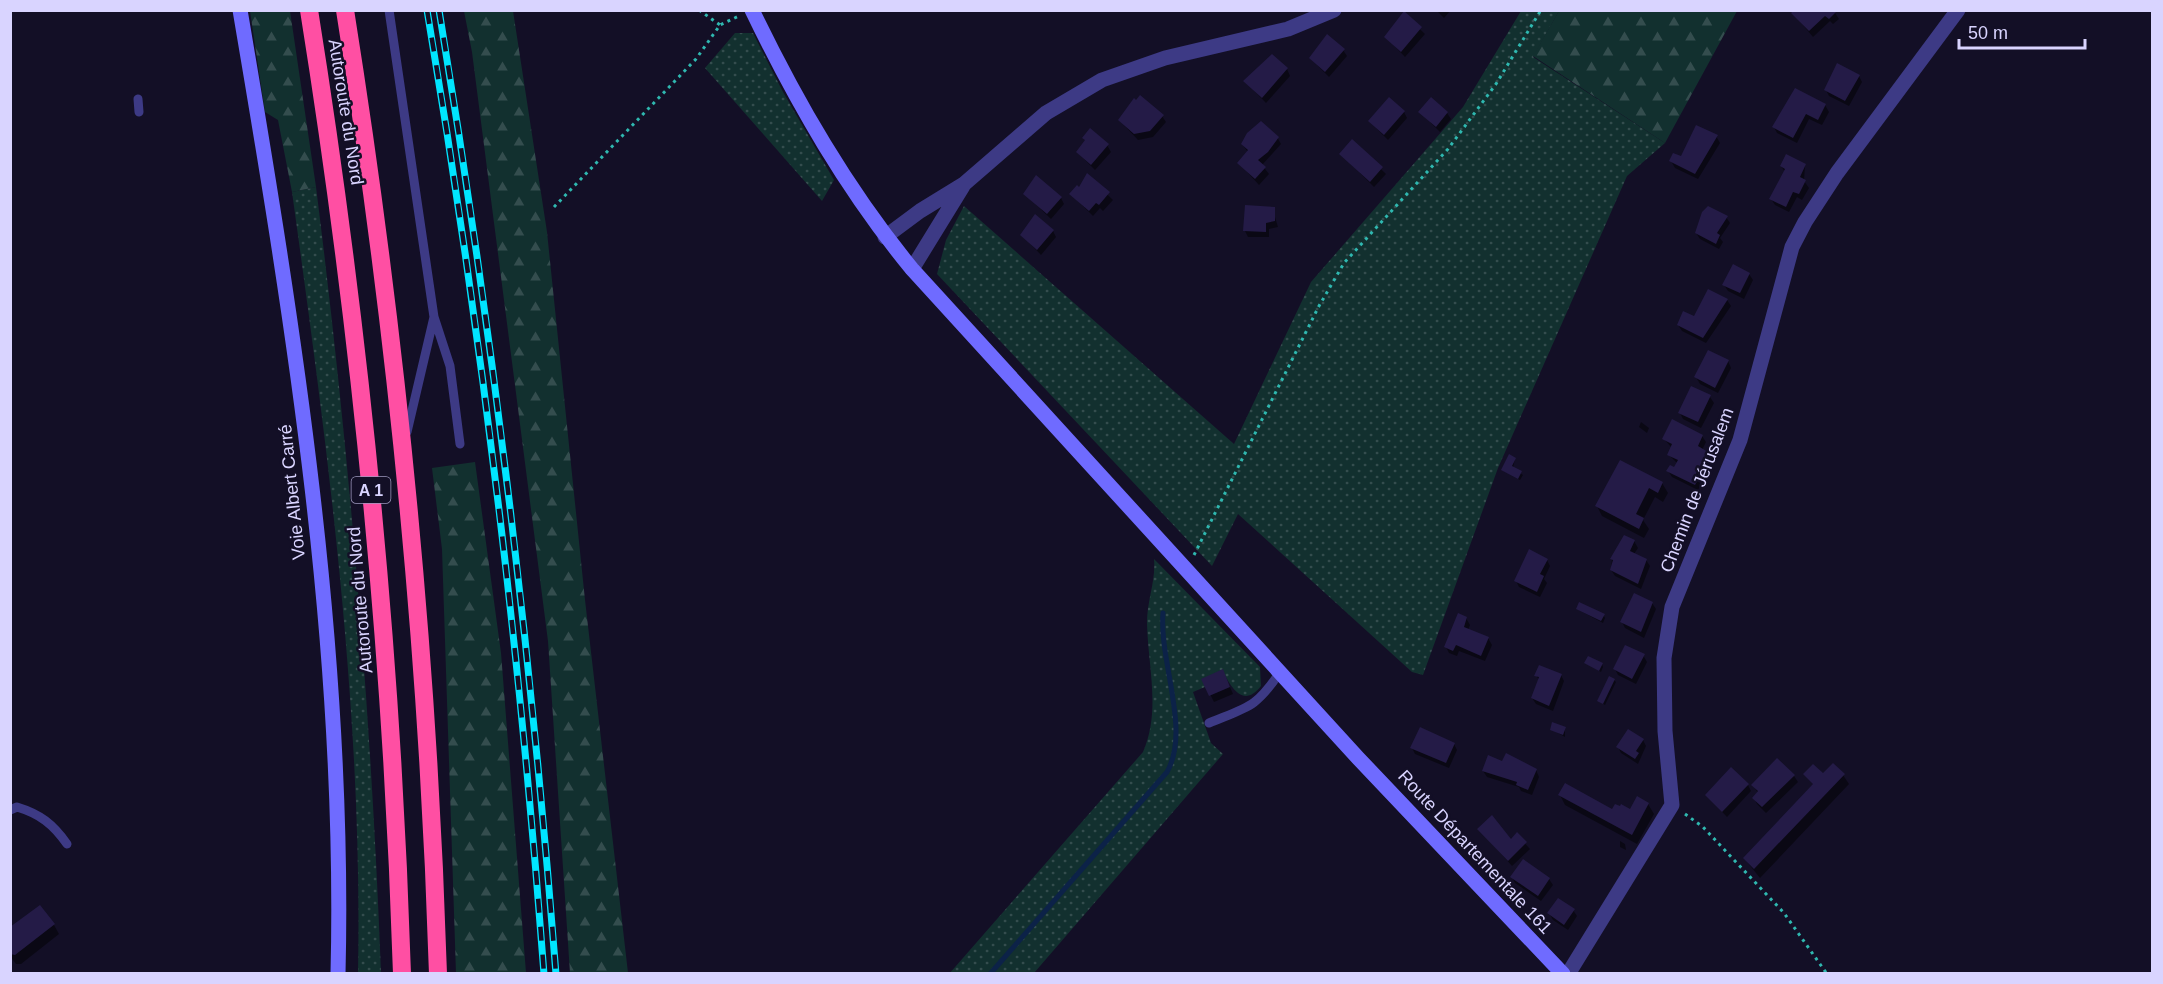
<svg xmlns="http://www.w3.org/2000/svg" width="2163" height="984" font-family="Helvetica,sans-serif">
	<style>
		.grass { fill: url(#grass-dots) }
		.forest { fill: url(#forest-firs) }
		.shadow { fill: #0007 }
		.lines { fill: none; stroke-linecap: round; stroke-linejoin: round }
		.stream { stroke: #0c2248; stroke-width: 5 }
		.building { fill: #241b47 }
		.path { stroke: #2fb8b0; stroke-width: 3; stroke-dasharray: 3 4.5; stroke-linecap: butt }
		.lane { stroke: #3d3a85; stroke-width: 9 }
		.street { stroke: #3d3a85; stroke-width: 15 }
		.secondary { stroke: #6f6bff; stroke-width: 15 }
		.highway { stroke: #ff4fa3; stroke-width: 18 }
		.rail-casing { stroke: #00e5ff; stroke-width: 7 }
		.rail { stroke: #130f26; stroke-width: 4.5; stroke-dasharray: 14; stroke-linecap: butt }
		.labels { text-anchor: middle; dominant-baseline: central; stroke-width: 5; stroke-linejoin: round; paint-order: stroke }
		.shield { fill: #130f26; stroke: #9e99be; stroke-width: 1.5 }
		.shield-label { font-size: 16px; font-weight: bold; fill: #d9d4ff }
		.street-label { font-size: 18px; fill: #d9d4ff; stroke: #130f26 }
	</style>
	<defs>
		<pattern id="grass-dots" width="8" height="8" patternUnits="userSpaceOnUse" patternTransform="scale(1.5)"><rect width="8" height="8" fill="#12302f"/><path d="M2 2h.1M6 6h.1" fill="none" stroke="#344d4e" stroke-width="1.8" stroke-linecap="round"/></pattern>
		<pattern id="forest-firs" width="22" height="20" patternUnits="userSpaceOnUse" patternTransform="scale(1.5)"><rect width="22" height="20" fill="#12302f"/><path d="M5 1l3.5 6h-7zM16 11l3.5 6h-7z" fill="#344d4e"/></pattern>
	</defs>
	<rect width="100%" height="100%" fill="#130f26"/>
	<!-- grass -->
	<path class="grass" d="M 1521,11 L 1559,11 L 1533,57 L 1665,143 L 1627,176 L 1498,468 L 1423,675 L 1412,672 L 1238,514 L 1212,566 L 937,274 L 946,240 L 964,206 L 1234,444 L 1311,282 L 1463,107 Z
		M 735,33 L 753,33 L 783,92 L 834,180 L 822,201 L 705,68 Z
		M 316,187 C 349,448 371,710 381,973 L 358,973 C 363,712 328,451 292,192 Z
		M 1154,559 L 1260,667 L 1261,686 C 1243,709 1231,687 1222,670 L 1205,687 L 1193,692 L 1211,743 L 1223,754 L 1034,973 L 949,974 L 1143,752 C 1161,711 1148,667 1147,623 C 1147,600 1156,581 1154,559 Z"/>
	<!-- forest -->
	<path class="forest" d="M 250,11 L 290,11 L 316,187 L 292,192 L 278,120 L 265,112 Z
		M 464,11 L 513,11 L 547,232 L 585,600 L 628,973 L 570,973 L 548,641 L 472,52 Z
		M 1559,11 L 1559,10 L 1737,11 L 1665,143 L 1533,56 Z
		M 475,462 L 501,653 L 526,973 L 456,973 L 442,549 L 432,468 Z"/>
	<!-- shadow -->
	<path class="shadow" d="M 1436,10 L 1451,10 L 1444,18 Z
		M 1833,10 L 1839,19 L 1833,24 L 1830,21 L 1813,37 L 1793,13 Z
		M 1404,14 L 1425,34 L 1405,57 L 1386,37 Z
		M 1343,50 L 1347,56 L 1329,77 L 1310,58 Z
		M 1287,69 L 1290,76 L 1266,103 L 1245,81 Z
		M 1859,76 L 1862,82 L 1849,106 L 1829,96 L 1826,90 Z
		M 1825,105 L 1829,112 L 1822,125 L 1809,119 L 1797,143 L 1777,133 L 1774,127 Z
		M 1404,112 L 1407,118 L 1388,140 L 1370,122 Z
		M 1420,112 L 1447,113 L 1451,119 L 1440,132 Z
		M 1162,116 L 1166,122 L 1153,137 L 1138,140 L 1120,121 Z
		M 1716,136 L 1720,143 L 1698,179 L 1675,168 L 1671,161 L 1682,158 Z
		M 1277,137 L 1281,144 L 1262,165 L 1269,174 L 1259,185 L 1239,163 L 1248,152 L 1242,144 Z
		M 1352,141 L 1386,174 L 1374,187 L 1341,154 Z
		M 1107,145 L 1111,152 L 1095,170 L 1077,152 Z
		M 1805,165 L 1804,181 L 1809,188 L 1802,200 L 1797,197 L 1789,212 L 1775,205 L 1771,199 L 1785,172 L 1781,166 Z
		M 1087,175 L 1113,200 L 1103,211 L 1100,208 L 1093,216 L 1071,194 L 1079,189 Z
		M 1025,194 L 1061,198 L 1064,204 L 1051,219 Z
		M 1272,207 L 1278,227 L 1269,229 L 1269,237 L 1248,237 L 1245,231 Z
		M 1726,217 L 1730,223 L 1720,238 L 1723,242 L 1719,249 L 1700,239 L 1696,233 Z
		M 1053,231 L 1056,237 L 1041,255 L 1022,235 Z
		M 1749,274 L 1753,280 L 1744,299 L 1728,291 L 1724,285 Z
		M 1727,300 L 1731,306 L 1706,343 L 1682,331 L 1678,325 Z
		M 1728,361 L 1731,368 L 1718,393 L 1700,384 L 1696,377 Z
		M 1710,397 L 1714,403 L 1701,428 L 1683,419 L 1680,413 Z
		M 1641,422 L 1649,428 L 1647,433 L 1639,427 Z
		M 1702,436 L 1706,442 L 1702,450 L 1710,459 L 1699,481 L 1701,485 L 1698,490 L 1672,477 L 1668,471 L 1675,469 L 1678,464 L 1669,455 L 1672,448 L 1664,439 Z
		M 1515,459 L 1513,468 L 1523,475 L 1520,480 L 1502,470 Z
		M 1620,462 L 1662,483 L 1668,493 L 1663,502 L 1655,497 L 1643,520 L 1649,529 L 1644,538 L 1602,516 L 1597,506 Z
		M 1634,541 L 1638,548 L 1634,554 L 1646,560 L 1650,566 L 1641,589 L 1615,576 L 1611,570 L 1612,559 Z
		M 1547,560 L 1550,566 L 1544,579 L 1547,583 L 1540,597 L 1519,587 L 1516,581 Z
		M 1652,603 L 1656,609 L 1644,638 L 1625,628 L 1622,622 Z
		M 1577,609 L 1604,616 L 1605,618 L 1603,623 Z
		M 1466,618 L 1470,625 L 1468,630 L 1488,638 L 1492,645 L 1485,661 L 1459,651 L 1457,656 L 1449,653 L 1446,647 Z
		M 1643,655 L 1647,662 L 1636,684 L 1618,675 L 1615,669 Z
		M 1586,663 L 1602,664 L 1603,667 L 1601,672 Z
		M 1536,675 L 1561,675 L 1564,681 L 1553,711 L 1536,704 L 1532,698 L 1539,680 Z
		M 1226,678 L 1233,694 L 1214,702 L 1203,680 Z
		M 1614,680 L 1616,682 L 1605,705 L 1599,701 Z
		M 1565,728 L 1565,737 L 1551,729 Z
		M 1643,740 L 1646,746 L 1638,764 L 1621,753 L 1618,747 Z
		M 1454,744 L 1457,750 L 1449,768 L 1415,754 L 1412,748 Z
		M 1503,763 L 1536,770 L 1539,777 L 1532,795 L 1521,791 L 1519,787 L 1487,777 L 1483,771 Z
		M 1843,775 L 1849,784 L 1760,878 L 1744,858 Z
		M 1794,776 L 1798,782 L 1766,813 L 1757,804 L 1754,798 L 1758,793 L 1753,785 Z
		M 1748,785 L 1751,791 L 1727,817 L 1706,795 Z
		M 1560,795 L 1613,811 L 1631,811 L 1648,804 L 1654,814 L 1637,844 L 1565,805 Z
		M 1479,829 L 1511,841 L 1517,835 L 1530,849 L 1512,866 Z
		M 1620,841 L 1625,844 L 1626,850 L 1620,847 Z
		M 1512,877 L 1549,879 L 1553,885 L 1541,901 L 1515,883 Z
		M 1573,910 L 1577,916 L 1568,930 L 1553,920 L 1549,913 Z
		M 54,925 L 59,934 L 21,964 L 16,964 L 10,956 L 10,929 Z"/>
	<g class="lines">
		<!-- stream -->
		<path class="stream" d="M 990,974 L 1167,772 C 1191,730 1159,662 1163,613"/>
	</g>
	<!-- building -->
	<path class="building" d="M 1794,10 L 1835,10 L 1836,12 L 1829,19 L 1825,16 L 1809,31 L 1791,13 Z
		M 1404,11 L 1422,27 L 1401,52 L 1384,37 Z
		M 1327,34 L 1345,49 L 1325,72 L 1309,58 Z
		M 1272,54 L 1288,68 L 1262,98 L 1243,81 Z
		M 1837,63 L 1860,75 L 1845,101 L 1824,90 Z
		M 1795,88 L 1826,104 L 1818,120 L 1806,114 L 1793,138 L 1772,127 Z
		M 1140,95 L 1164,115 L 1150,131 L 1134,134 L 1118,120 L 1134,98 L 1136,100 Z
		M 1389,97 L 1405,111 L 1384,135 L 1368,121 Z
		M 1431,97 L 1448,112 L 1436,127 L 1418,112 Z
		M 1261,121 L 1279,137 L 1268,152 L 1258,160 L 1266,167 L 1255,179 L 1237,163 L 1248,150 L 1241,144 L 1247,133 Z
		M 1696,125 L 1718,135 L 1695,174 L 1669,161 L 1673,153 L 1681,156 Z
		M 1090,128 L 1109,144 L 1091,165 L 1076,152 L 1085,140 L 1082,138 Z
		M 1352,139 L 1383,167 L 1370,182 L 1339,154 Z
		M 1786,154 L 1806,164 L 1800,177 L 1806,180 L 1799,194 L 1793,192 L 1786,207 L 1769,199 L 1785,169 L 1780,166 Z
		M 1087,173 L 1110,192 L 1099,205 L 1096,203 L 1089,211 L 1069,194 L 1077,185 L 1079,187 Z
		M 1036,175 L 1062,197 L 1047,214 L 1023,194 Z
		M 1245,205 L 1275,207 L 1275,221 L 1266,223 L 1266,232 L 1243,231 Z
		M 1708,206 L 1728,216 L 1717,233 L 1720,235 L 1716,244 L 1695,233 L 1702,212 Z
		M 1035,214 L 1054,230 L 1037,250 L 1020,235 Z
		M 1733,264 L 1750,273 L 1740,293 L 1722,285 Z
		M 1708,289 L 1728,299 L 1703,338 L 1677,325 L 1683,311 L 1694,316 Z
		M 1708,350 L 1729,360 L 1715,388 L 1694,377 Z
		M 1691,386 L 1711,395 L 1698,422 L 1678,413 Z
		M 1672,419 L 1703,435 L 1698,446 L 1708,452 L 1695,476 L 1699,478 L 1695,485 L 1666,471 L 1670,465 L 1674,467 L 1678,460 L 1667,455 L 1672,444 L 1662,439 Z
		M 1509,454 L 1516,458 L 1512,466 L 1522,471 L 1518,479 L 1501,470 Z
		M 1620,460 L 1663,482 L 1658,493 L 1649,488 L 1636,514 L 1644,518 L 1639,529 L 1595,506 Z
		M 1624,535 L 1635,540 L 1630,551 L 1647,559 L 1638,584 L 1610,570 L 1613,560 L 1610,559 Z
		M 1529,549 L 1548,559 L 1540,574 L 1544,576 L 1537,592 L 1514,581 Z
		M 1634,593 L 1653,602 L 1641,632 L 1620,622 Z
		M 1579,602 L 1605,614 L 1601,621 L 1576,609 Z
		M 1458,613 L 1467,617 L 1464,627 L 1489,637 L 1481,656 L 1456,645 L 1453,651 L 1444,647 Z
		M 1625,645 L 1645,654 L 1632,679 L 1613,669 Z
		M 1588,656 L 1603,663 L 1599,671 L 1584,663 Z
		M 1539,665 L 1562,674 L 1549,706 L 1531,698 L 1539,677 L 1534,676 Z
		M 1223,669 L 1230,687 L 1209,696 L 1201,679 Z
		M 1609,676 L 1615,679 L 1603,704 L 1597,701 Z
		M 1552,722 L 1566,727 L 1563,735 L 1550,730 Z
		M 1420,727 L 1455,743 L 1446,763 L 1410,748 Z
		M 1628,729 L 1644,739 L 1636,751 L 1639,753 L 1635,759 L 1616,747 Z
		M 1506,753 L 1537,769 L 1528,790 L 1516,785 L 1517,782 L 1482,771 L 1488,755 L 1502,761 Z
		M 1777,758 L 1795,775 L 1762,807 L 1752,798 L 1758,791 L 1751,785 Z
		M 1833,763 L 1845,774 L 1754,869 L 1743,858 L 1813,784 L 1803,774 L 1813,764 L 1823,773 Z
		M 1731,767 L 1749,784 L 1722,812 L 1705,795 Z
		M 1565,783 L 1612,809 L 1615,804 L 1620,806 L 1621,804 L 1630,809 L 1637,796 L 1649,803 L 1632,835 L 1558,795 Z
		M 1492,815 L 1511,839 L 1517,832 L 1527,842 L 1508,861 L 1477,829 Z
		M 1523,859 L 1550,878 L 1538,896 L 1510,877 Z
		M 1558,898 L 1575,909 L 1564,925 L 1547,913 Z
		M 40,905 L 55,924 L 15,955 L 10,954 L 10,927 Z"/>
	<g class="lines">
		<!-- path -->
		<path class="path" d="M 699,10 L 720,25
			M 554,207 L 696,59 L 720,25 L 739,16
			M 1194,555 L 1319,306 L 1344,263 L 1448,149 L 1496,84 L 1541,10
			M 1685,814 L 1703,827 L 1784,913 L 1827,974"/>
		<!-- lane -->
		<path class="lane" d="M 389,10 L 434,317 L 450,366 L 460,444
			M 138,99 L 139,112
			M 407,432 L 434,317
			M 1209,723 C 1248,707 1256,708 1280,672
			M 10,810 L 17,807 C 40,814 53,824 67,844"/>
		<!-- street -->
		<path class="street" d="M 885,237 L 920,211 L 964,184 L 1046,113 L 1102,80 L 1165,58 L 1288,29 L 1334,10
			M 912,269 L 963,186
			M 1568,974 L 1672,805 L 1665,731 L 1664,658 L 1672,607 L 1740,440 L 1792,247 L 1805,222 L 1837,173 L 1958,10"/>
		<!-- secondary -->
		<path class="secondary" d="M 240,10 C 294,328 346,650 338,974
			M 752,10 C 797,103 847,190 912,269 L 1358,758 L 1563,974"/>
		<!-- highway -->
		<path class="highway" d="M 309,10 C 360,329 392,651 402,974
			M 345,10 C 396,330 428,650 438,974"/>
		<defs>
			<path id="rail" d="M 427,10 C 481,330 520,651 544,974
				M 439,10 C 492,330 531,651 556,974"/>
		</defs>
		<!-- rail casing -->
		<use href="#rail" class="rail-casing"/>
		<!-- rail -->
		<use href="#rail" class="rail"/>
	</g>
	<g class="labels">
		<!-- shield labels -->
		<rect class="shield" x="351.5" y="477" width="39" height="26" rx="4.5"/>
		<g class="shield-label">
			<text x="371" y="490">A 1</text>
		</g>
		<!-- street labels -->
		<g class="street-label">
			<text transform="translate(346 112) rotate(81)">Autoroute du Nord</text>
			<text transform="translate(1697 490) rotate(-69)">Chemin de Jérusalem</text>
			<text transform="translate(292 492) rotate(-96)">Voie Albert Carré</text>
			<text transform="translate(360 600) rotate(-95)">Autoroute du Nord</text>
			<text transform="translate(1475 852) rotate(47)">Route Départementale 161</text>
		</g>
	</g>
	<!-- border -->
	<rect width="2163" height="984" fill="none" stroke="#d9d4ff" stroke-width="24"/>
	<!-- scale -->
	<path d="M1959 39v9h126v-9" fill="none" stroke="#d9d4ff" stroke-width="3"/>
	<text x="1968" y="39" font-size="18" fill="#d9d4ff" stroke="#130f26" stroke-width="4.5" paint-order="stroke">50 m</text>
</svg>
